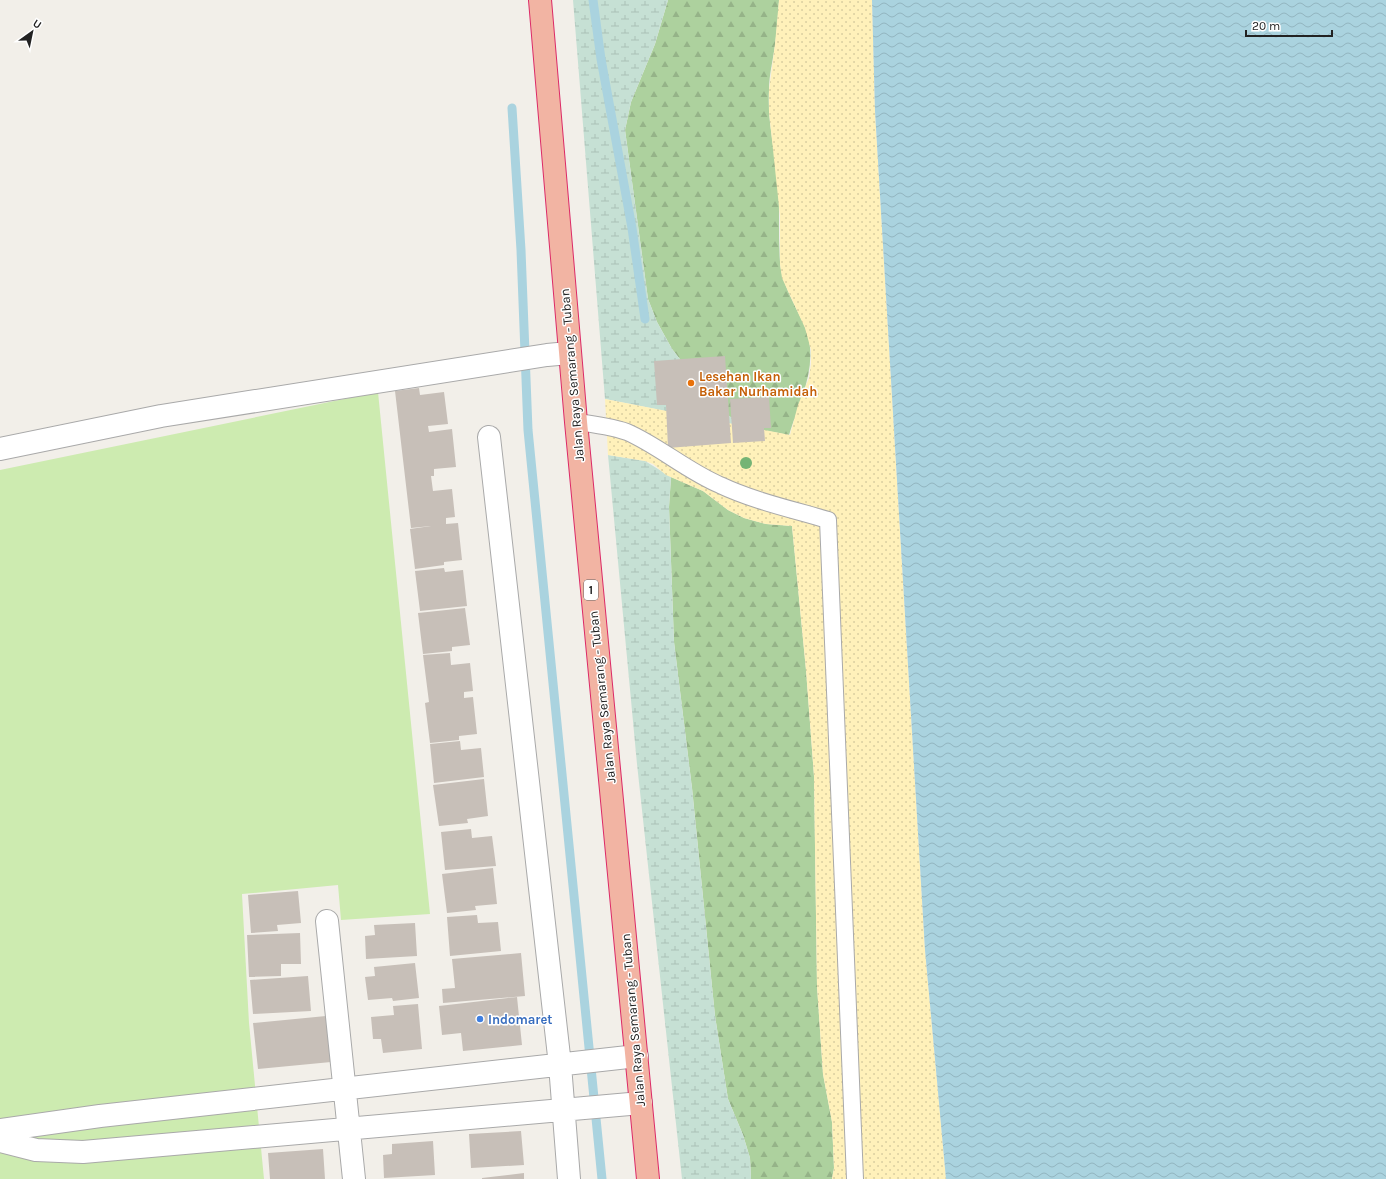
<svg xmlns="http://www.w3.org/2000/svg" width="1386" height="1179" font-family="Karla,sans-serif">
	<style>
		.grass { fill: #cdebb0 }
		.forest { fill: url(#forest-firs) }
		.wetland { fill: url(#wetland-marsh) }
		.sand { fill: url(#sand-dots) }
		.water { fill: url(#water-waves) }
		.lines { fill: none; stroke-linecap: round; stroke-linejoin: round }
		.stream { stroke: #aad3df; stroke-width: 9 }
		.building { fill: #c7bfb8 }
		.service-casing { stroke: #a9a9a9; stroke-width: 18 }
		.minor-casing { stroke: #a9a9a9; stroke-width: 24 }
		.trunk-casing { stroke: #dc2a67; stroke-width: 24 }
		.service { stroke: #fff; stroke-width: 16 }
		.minor { stroke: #fff; stroke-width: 22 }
		.trunk { stroke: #f2b4a3; stroke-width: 22 }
		.tree { fill: #74b475 }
		.food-dot { fill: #e8710a; stroke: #fff; stroke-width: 1.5 }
		.shop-dot { fill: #3f7fe0; stroke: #fff; stroke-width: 1.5 }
		.labels { text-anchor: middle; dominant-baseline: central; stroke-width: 3; stroke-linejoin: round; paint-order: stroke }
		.shield { fill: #fff; stroke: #646464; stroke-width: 1 }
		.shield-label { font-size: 12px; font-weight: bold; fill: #222 }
		.street-label { font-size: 13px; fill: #222; stroke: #fff }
		.food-label { font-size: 13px; font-weight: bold; fill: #c56008; stroke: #fff; text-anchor: start }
		.shop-label { font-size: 13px; font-weight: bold; fill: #366cbe; stroke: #fff; text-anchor: start }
	</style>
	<defs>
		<pattern id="forest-firs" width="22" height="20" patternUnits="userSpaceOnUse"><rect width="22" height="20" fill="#add19e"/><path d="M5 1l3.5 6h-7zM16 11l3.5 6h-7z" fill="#95b388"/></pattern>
		<pattern id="wetland-marsh" width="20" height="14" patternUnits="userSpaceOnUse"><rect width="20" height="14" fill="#c6e0d4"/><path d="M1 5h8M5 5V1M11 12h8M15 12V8" fill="none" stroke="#aac0b6"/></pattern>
		<pattern id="sand-dots" width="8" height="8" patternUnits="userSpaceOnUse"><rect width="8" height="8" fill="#fff1ba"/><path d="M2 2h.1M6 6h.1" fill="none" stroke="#dacea0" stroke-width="1.8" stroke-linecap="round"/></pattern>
		<pattern id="water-waves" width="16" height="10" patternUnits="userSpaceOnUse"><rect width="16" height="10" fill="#aad3df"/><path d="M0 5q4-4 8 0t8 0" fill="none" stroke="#92b5bf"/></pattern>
	</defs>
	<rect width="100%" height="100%" fill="#f2efe9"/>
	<!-- grass -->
	<path class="grass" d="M 378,392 L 430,914 L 341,920 L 338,885 L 242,894 L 249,1023 L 264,1179 L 0,1179 L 0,470 Z"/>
	<!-- forest -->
	<path class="forest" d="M 668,0 L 779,0 C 778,15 777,30 775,45 C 773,60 769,75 769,90 C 767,121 775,150 778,181 C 780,208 778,235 780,262 C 781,283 797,308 805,327 C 820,364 800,399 789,435 L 757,429 L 722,413 L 672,349 L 657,322 L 648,299 L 625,130 L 631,102 L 655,44 Z
		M 671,477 L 703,491 L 728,510 L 744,518 L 766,524 L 792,526 L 806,670 L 814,776 L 817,986 L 823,1074 L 832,1122 L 834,1168 L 832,1179 L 751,1179 L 750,1158 L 743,1135 L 728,1099 L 715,1016 L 692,788 L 674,642 L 669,507 Z"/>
	<!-- wetland -->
	<path class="wetland" d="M 573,0 L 668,0 L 655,44 L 631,102 L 625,130 L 648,299 L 657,322 L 672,349 L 722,413 L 757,429 L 605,399 Z
		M 608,455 L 645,461 L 671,477 L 669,507 L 674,642 L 692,788 L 715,1016 L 728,1099 L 743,1135 L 750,1158 L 751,1179 L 682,1179 L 637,764 Z"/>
	<!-- sand -->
	<path class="sand" d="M 779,0 L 872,0 L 875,111 L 925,950 L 946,1179 L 832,1179 L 834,1168 L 832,1122 L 823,1074 L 817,986 L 814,776 L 806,670 L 792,526 L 766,524 L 744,518 L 728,510 L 703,491 L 666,475 L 653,464 L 645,461 L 608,455 L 605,399 L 790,435 L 798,405 L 809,378 L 811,364 L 811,350 L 805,328 L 782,278 L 780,264 L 780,216 L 769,112 L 769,90 L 775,44 Z"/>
	<!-- water -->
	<path class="water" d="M 872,0 L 1386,0 L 1386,1179 L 946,1179 L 925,950 L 875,111 Z"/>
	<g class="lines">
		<!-- stream -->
		<path class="stream" d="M 593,0 L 601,59 L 632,228 L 645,319
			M 512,108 L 521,250 L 528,430 L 602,1179"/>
	</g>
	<!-- building -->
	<path class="building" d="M 725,356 L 731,443 L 668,448 L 666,405 L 657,405 L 654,361 Z
		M 419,388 L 420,395 L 444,392 L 448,424 L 428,426 L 429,432 L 452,429 L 456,467 L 434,469 L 434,476 L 431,476 L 433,491 L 452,489 L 455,517 L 446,518 L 446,524 L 458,523 L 462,560 L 444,562 L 444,565 L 415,569 L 410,529 L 431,526 L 411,528 L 395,391 Z
		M 769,397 L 771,428 L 764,428 L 765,441 L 733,443 L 730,399 Z
		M 444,568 L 445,572 L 463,570 L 467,606 L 420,611 L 415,571 Z
		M 465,608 L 470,645 L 452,647 L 452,651 L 423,654 L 418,613 Z
		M 450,653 L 451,665 L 470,663 L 473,691 L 464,692 L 464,698 L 473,697 L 477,734 L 459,736 L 459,740 L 430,743 L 425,703 L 429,702 L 423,655 Z
		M 460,741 L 461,750 L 481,748 L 484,777 L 434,783 L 430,744 Z
		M 484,779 L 488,816 L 467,819 L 468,823 L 439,826 L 433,785 Z
		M 471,829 L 472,838 L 492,836 L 496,866 L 445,870 L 441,832 Z
		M 493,868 L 497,904 L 475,906 L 476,910 L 447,913 L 442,874 Z
		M 298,891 L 301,923 L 277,925 L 278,931 L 251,933 L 248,895 Z
		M 477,915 L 478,923 L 498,922 L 501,951 L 450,956 L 447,917 Z
		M 415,923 L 417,956 L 366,959 L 365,936 L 375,935 L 374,925 Z
		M 300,933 L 301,964 L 281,964 L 281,976 L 249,977 L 247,935 Z
		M 521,953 L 525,996 L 443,1003 L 442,989 L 455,988 L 452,959 Z
		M 415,963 L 419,998 L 393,1001 L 392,998 L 368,1000 L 365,977 L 375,976 L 374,967 Z
		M 308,976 L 311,1011 L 253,1014 L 250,980 Z
		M 517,997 L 522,1045 L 463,1051 L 461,1033 L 442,1035 L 439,1006 Z
		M 418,1004 L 422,1049 L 383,1053 L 381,1039 L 373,1039 L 371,1017 L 394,1015 L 393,1006 Z
		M 326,1016 L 331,1062 L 258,1069 L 253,1023 Z
		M 521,1131 L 524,1165 L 471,1168 L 469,1134 Z
		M 433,1141 L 435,1175 L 384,1178 L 383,1155 L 392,1154 L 392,1144 Z
		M 323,1149 L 325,1179 L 270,1179 L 268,1153 Z
		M 524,1173 L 524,1179 L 482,1179 L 482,1178 Z"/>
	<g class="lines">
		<defs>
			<path id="service" d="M 576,422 C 593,424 610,426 627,432 C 659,446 687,471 720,485 C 754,501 791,509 828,520 L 855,1179"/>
			<path id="minor" d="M 489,437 L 560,1065 L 569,1179
				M 0,449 L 161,416 L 547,355 L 569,353
				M 327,921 L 354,1179
				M 0,1130 L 100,1116 L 637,1056
				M 0,1141 L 36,1150 L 83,1152 L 641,1103"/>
			<path id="trunk" d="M 540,0 L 576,422 L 648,1179"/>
		</defs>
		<!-- service casing -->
		<use href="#service" class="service-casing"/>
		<!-- minor casing -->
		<use href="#minor" class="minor-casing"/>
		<!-- trunk casing -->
		<use href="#trunk" class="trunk-casing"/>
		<!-- service -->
		<use href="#service" class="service"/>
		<!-- minor -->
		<use href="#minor" class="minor"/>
		<!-- trunk -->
		<use href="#trunk" class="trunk"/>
	</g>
	<!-- trees -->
	<circle class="tree" cx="746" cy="463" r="6"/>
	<!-- markers -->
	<circle class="food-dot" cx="691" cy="383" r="4"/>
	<circle class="shop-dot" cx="480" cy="1019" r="4"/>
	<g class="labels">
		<!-- shield labels -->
		<rect class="shield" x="584" y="580" width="14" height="20" rx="3"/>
		<g class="shield-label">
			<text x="591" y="590">1</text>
		</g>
		<!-- street labels -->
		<g class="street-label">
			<text transform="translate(572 375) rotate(-95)">Jalan Raya Semarang - Tuban</text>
			<text transform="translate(602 697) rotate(-96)">Jalan Raya Semarang - Tuban</text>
			<text transform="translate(633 1020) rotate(-95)">Jalan Raya Semarang - Tuban</text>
		</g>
		<!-- food labels -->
		<g class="food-label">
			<text x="699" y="376">Lesehan Ikan<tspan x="699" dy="15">Bakar Nurhamidah</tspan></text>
		</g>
		<!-- shop labels -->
		<g class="shop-label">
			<text x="488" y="1019">Indomaret</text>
		</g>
	</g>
	<!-- north arrow -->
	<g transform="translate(32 32) rotate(33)" stroke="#ffffff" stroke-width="3" paint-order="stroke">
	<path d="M0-3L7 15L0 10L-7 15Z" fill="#222222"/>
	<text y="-6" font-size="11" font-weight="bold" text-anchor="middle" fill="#222222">U</text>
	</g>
	<!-- scale -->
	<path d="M1246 30v6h86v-6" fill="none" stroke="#222222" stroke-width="2"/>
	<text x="1252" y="30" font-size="12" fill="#222222" stroke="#ffffff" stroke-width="3" paint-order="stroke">20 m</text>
</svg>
